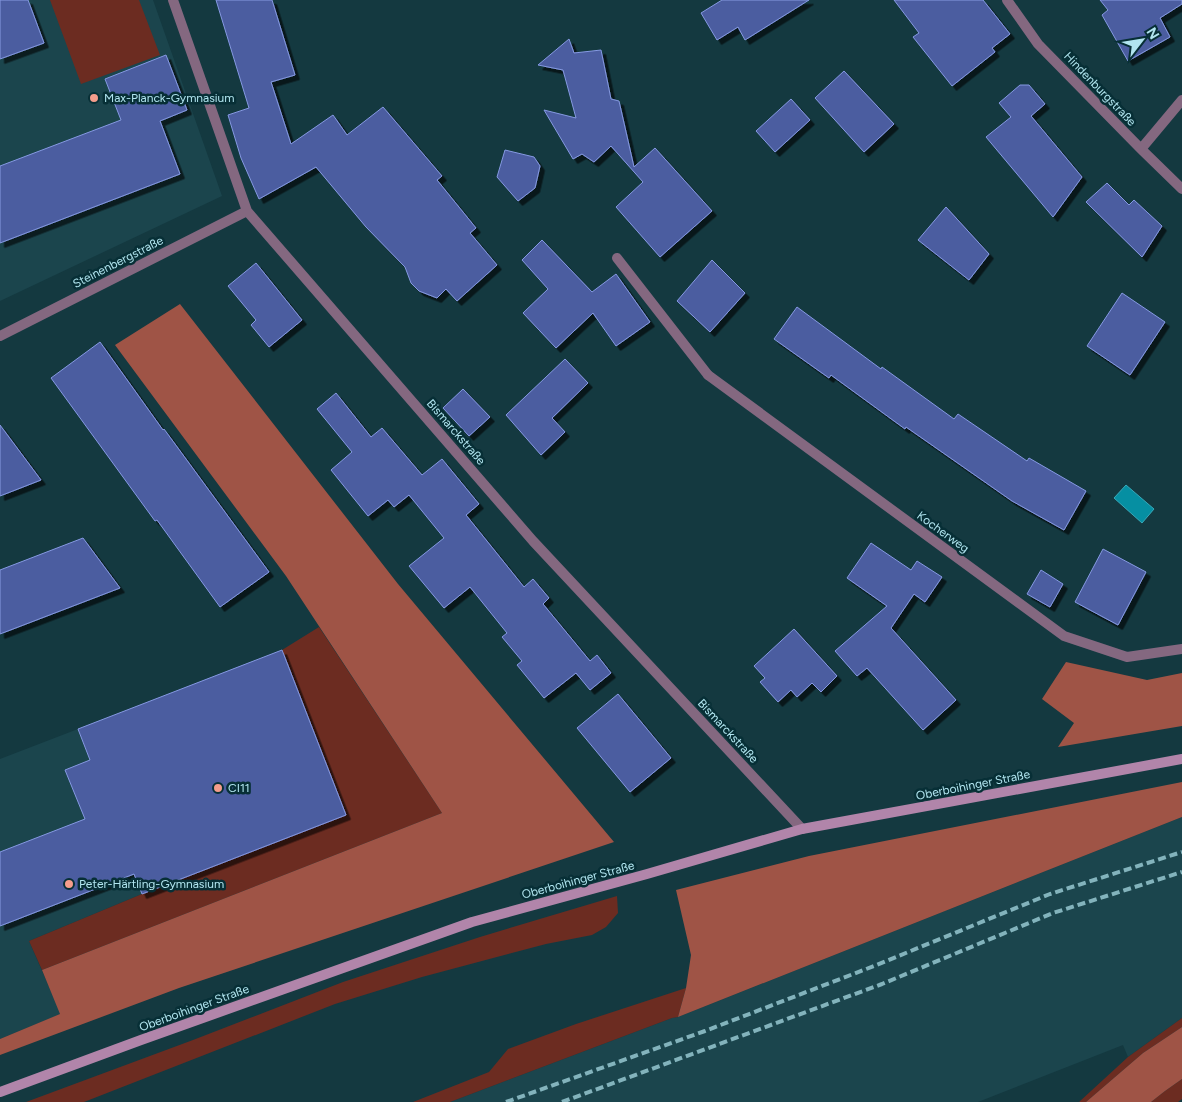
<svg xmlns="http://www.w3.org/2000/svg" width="1182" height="1102" font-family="Figtree,sans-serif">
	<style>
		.built { fill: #1b454d }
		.green { fill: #6c2c21 }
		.forest { fill: #9f5446 }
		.water { fill: #068fa2; stroke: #39a9b9 }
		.building { fill: #4c5da0; stroke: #8599e2; filter: url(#shadow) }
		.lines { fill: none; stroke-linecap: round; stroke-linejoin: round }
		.service { stroke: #846880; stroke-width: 10 }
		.minor { stroke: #846880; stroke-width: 10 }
		.secondary { stroke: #b185aa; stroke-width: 10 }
		.rail { stroke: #83b3bc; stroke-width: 4; stroke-dasharray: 8 4; stroke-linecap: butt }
		.poi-dot { fill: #f49d8c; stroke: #072f36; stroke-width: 2 }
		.labels { text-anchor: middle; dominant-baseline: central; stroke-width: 5; stroke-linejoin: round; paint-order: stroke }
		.street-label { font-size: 12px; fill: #b1e5ef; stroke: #072f36 }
		.poi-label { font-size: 12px; fill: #b1e5ef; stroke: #072f36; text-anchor: start }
	</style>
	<defs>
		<filter id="shadow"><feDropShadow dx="4.5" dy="4.5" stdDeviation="0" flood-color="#0009"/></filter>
	</defs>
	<rect width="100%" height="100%" fill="#143940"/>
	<!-- built -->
	<path class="built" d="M 0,0 L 153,0 L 222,196 L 0,301 Z
		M 78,729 L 142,894 L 29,941 L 61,1014 L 0,1039 L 0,759 Z
		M 1182,817 L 1182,1018 L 1128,1057 L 1123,1045 L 978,1102 L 450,1102 L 672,1018 L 678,1017 Z"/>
	<!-- green -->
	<path class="green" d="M 50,0 L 139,0 L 160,55 L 81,84 Z
		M 319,627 L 442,813 L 42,970 L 29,941 L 142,894 L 345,815 L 282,650 Z
		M 617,896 L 618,913 L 606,927 L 592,935 L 546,944 L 422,977 L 335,1004 L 84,1102 L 26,1102 L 193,1040 L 343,982 L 480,937 Z
		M 686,988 L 678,1017 L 672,1018 L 450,1102 L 413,1102 L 489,1072 L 508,1049 L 576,1024 Z
		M 1182,1018 L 1182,1027 L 1143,1053 L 1086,1102 L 1079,1102 L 1128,1057 Z
		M 1182,1079 L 1182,1099 L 1178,1102 L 1151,1102 L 1165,1091 Z"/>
	<!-- forest -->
	<path class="forest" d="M 180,304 L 398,584 L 614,842 L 179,988 L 0,1055 L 0,1039 L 60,1014 L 42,970 L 442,813 L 286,576 L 115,345 Z
		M 1066,662 L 1147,680 L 1182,673 L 1182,726 L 1058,747 L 1074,723 L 1042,699 Z
		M 1182,782 L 1182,817 L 678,1017 L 686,988 L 691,955 L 676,890 L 809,856 Z
		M 1182,1027 L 1182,1079 L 1165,1091 L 1151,1102 L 1086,1102 L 1143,1053 Z"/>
	<!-- water -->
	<path class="water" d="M 1126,485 L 1154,509 L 1142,523 L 1114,498 Z"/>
	<!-- building -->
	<path class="building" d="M 0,0 L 28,0 L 44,43 L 0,59 Z
		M 216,0 L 272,0 L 295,75 L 271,82 L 291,144 L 333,115 L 347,135 L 383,107 L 442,176 L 437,180 L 476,228 L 470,233 L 497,265 L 457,301 L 446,289 L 437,298 L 419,291 L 411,283 L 405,267 L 366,227 L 316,167 L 259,199 L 241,158 L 228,115 L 249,108 Z
		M 722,0 L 809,0 L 745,40 L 738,27 L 717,40 L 701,13 Z
		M 894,0 L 983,0 L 1010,34 L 992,48 L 995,52 L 952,86 L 913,37 L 919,33 Z
		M 1100,0 L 1182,0 L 1182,4 L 1160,18 L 1170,37 L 1128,61 L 1102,15 L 1108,10 Z
		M 569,39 L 574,53 L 601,50 L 611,99 L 619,101 L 634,167 L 655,148 L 712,211 L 660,257 L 616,207 L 643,182 L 611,146 L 594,162 L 582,154 L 573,159 L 544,110 L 576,118 L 563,70 L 538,65 Z
		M 166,55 L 187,110 L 160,121 L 180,174 L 0,243 L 0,166 L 121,120 L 105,79 Z
		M 844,71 L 894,124 L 864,152 L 815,98 Z
		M 1020,85 L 1029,85 L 1045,104 L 1031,116 L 1082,177 L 1053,217 L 986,137 L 1011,117 L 999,103 Z
		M 791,99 L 810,120 L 775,152 L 756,131 Z
		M 505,150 L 534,157 L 540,166 L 535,188 L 518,201 L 497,177 Z
		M 1107,183 L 1129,205 L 1134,200 L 1162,226 L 1142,257 L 1086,202 Z
		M 946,207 L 989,254 L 969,280 L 918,240 Z
		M 542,240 L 592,292 L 616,274 L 650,322 L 616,346 L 593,313 L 556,348 L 523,313 L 548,289 L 522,260 Z
		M 712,260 L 745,293 L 710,332 L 677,301 Z
		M 256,263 L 302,320 L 269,347 L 251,325 L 256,320 L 228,286 Z
		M 1122,293 L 1165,322 L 1130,375 L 1087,346 Z
		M 797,307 L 881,369 L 882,367 L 954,419 L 958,414 L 1027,461 L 1029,458 L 1086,491 L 1064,530 L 1012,501 L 906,427 L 905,429 L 831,375 L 829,378 L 774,339 Z
		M 100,342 L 163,430 L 164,429 L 269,572 L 220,607 L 157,520 L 155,521 L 51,378 Z
		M 565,359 L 588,383 L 552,418 L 565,432 L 541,455 L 506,415 Z
		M 463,389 L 490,417 L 469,436 L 443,408 Z
		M 336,393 L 371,437 L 382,428 L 422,475 L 442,459 L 479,504 L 466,515 L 524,587 L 533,579 L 549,598 L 543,604 L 590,661 L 597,655 L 611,673 L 590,690 L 576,673 L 544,698 L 517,665 L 522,661 L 502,637 L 507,633 L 470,587 L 444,608 L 409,566 L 444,538 L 409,495 L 394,507 L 388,500 L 368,516 L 331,470 L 352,452 L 317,409 Z
		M 0,425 L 41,480 L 0,496 Z
		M 83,538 L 120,588 L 0,634 L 0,570 Z
		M 871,543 L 911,570 L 917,561 L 942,577 L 925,602 L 914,594 L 891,628 L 956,700 L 923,730 L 867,668 L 857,676 L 835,651 L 887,606 L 847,578 Z
		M 1103,549 L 1146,572 L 1118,625 L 1075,602 Z
		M 1041,570 L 1063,584 L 1050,607 L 1027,594 Z
		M 794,629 L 837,676 L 821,692 L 812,683 L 797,697 L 791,690 L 778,702 L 760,682 L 765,678 L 754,666 Z
		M 282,650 L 346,815 L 142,894 L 134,874 L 0,926 L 0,852 L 85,819 L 65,770 L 90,760 L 78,729 Z
		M 618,694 L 671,758 L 630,792 L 577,728 Z"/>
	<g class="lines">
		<!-- service -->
		<path class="service" d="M 617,258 L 708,375"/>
		<!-- minor -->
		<path class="minor" d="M 173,0 L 247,211 L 533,541 L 802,829
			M 1007,0 L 1038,44 L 1141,149 L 1182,189
			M 1141,149 L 1182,100
			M 0,336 L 247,211
			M 708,375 L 1064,636 L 1127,657 L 1182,649"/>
		<!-- secondary -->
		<path class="secondary" d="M 0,1092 L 141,1040 L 472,922 L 647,874 L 802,829 L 1182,759"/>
		<!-- rail -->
		<path class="rail" d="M 506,1102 L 705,1031 L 874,966 L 1050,894 L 1182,852
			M 562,1102 L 882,984 L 1053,913 L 1182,872"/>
	</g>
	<!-- markers -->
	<g class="poi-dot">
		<circle cx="94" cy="98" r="5"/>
		<circle cx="218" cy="788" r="5"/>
		<circle cx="69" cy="884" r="5"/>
	</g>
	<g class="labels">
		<!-- street labels -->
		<g class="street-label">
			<text transform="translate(1100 89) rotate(46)">Hindenburgstraße</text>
			<text transform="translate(118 262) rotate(-27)">Steinenbergstraße</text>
			<text transform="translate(456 432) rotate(49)">Bismarckstraße</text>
			<text transform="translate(943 532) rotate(36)">Kocherweg</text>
			<text transform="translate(728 731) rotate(47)">Bismarckstraße</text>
			<text transform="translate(973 785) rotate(-11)">Oberboihinger Straße</text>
			<text transform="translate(578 880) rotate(-15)">Oberboihinger Straße</text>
			<text transform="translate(194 1008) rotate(-20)">Oberboihinger Straße</text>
		</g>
		<!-- poi labels -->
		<g class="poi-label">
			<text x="104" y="98">Max-Planck-Gymnasium</text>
			<text x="228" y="788">CI11</text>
			<text x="79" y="884">Peter-Härtling-Gymnasium</text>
		</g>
	</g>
	<!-- north arrow -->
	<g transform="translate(1142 40) rotate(59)" stroke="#072f36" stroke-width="4" paint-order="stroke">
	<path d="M0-4L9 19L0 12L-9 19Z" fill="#b1e5ef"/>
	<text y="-8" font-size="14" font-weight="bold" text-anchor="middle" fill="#b1e5ef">N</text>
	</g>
</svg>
